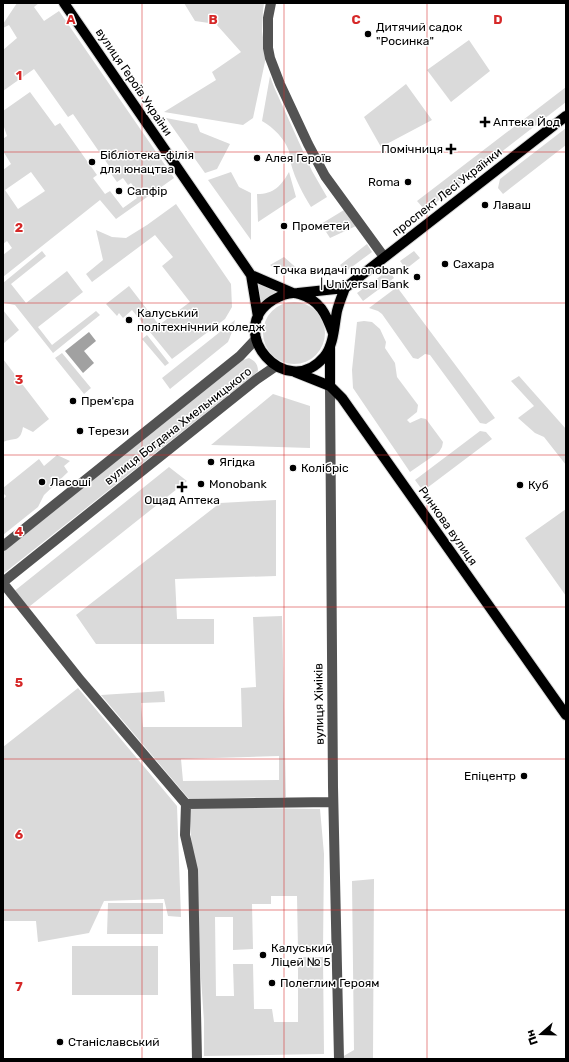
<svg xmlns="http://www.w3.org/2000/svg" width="569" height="1062" font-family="Rubik,sans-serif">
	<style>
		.green { fill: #dadada; fill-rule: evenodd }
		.water { fill: #a1a1a1 }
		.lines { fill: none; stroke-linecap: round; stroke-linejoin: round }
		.major-casing { stroke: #dbdbdb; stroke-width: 12 }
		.minor { stroke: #535353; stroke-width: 10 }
		.major { stroke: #000; stroke-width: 10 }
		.grid { fill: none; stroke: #d62828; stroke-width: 1; stroke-opacity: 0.55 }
		.poi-dot { fill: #000; stroke: #fff; stroke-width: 1.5 }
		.labels { text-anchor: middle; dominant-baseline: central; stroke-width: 3; stroke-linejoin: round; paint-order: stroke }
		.poi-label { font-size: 12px; fill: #000; stroke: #fff; text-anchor: start }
		.street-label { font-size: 12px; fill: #000; stroke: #fff }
		.grid-label { font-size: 13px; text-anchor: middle; font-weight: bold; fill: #d62828; stroke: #fff; stroke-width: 3; stroke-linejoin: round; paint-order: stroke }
	</style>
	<rect width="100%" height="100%" fill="#fff"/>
	<!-- green -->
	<path class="green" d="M 17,3 L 39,3 L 34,7 L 44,21 L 59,11 L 174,178 L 116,219 L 100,200 L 3,277 L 3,255 L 12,248 L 7,241 L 3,244 L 3,170 L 11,164 L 3,151 L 3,139 L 7,136 L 3,124 L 3,111 L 30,92 L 55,126 L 60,123 L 97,175 L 93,178 L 105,194 L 110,191 L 123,208 L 137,198 L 133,192 L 136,190 L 131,183 L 128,185 L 123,178 L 117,182 L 107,168 L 109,166 L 73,114 L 68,117 L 34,69 L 3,91 L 3,50 L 17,38 L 9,25 L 3,28 L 3,24 ZM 31,172 L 45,191 L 18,209 L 5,190 Z
		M 184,3 L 264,3 L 263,10 L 262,31 L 266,57 L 253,118 L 243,125 L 164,112 L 216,80 L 212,72 L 241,52 L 216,24 L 195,21 Z
		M 469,40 L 490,71 L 451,102 L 427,70 Z
		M 270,76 L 274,87 L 312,171 L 327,197 L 311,207 C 303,194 295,179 291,164 C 290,160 290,155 289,151 C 284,138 274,128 262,121 Z
		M 406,84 L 432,120 L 381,147 L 364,117 Z
		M 566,87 L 566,102 L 430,207 L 424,209 L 417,201 Z
		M 166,118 L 197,124 L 200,132 L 230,144 L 217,169 L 205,173 Z
		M 566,128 L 566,145 L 503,194 L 498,188 L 500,179 Z
		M 231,172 L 239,187 L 251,193 L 251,240 L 208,180 Z
		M 289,172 L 296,197 L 258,222 L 257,194 C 274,194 281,186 289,172 Z
		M 176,204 L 231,284 L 232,307 L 225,319 L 172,359 L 132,310 L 123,318 L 119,313 L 117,316 L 106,304 L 129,286 L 159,325 L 190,302 L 162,266 L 173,257 L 155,235 L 92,282 L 86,274 L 103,260 L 96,230 L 112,237 L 126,238 L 147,225 Z
		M 344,210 L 356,226 L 330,238 L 321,224 Z
		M 367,244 L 372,252 L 345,272 L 340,265 Z
		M 42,251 L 46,256 L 11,284 L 26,303 L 67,271 L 83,292 L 38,327 L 52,345 L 96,311 L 100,315 L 53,353 L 15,305 L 4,303 L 3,301 L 3,283 Z
		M 414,251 L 420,258 L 406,269 L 400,261 Z
		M 284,257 L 301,272 C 290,271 279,272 270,265 Z
		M 389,270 L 394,278 L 363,301 L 357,293 Z
		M 256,281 L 280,291 L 259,306 Z
		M 397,287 L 495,418 L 486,424 L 480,423 L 430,355 L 425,354 L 418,359 L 413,358 L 382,314 L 378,311 L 369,308 Z
		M263 333a31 31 0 1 1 62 0a31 31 0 1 1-62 0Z
		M 3,310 L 19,330 L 3,344 Z
		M 235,320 L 232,332 L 228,342 L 170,389 L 162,378 Z
		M 364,321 L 372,322 L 380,329 L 386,342 L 385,348 L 395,363 L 397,377 L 418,405 L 417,412 L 407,420 L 410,423 L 421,418 L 426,419 L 443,442 L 442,447 L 439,452 L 410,472 L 353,388 L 352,370 L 357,322 Z
		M 147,335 L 169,363 L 165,366 L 142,339 Z
		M 62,353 L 91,388 L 84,394 L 55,358 Z
		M 249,358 C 255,361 258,364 258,371 L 255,374 L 3,574 L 3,552 L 243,360 Z
		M 3,359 L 49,419 L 33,432 L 23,427 C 20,443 15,437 3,442 Z
		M 519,376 L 566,429 L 566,465 L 544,437 L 535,433 L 518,418 L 534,406 L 511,381 Z
		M 273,394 L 310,406 L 310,448 L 211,445 Z
		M 480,431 L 486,432 L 492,439 L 423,491 L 415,480 Z
		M 57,455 L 70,461 L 64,466 L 68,472 L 44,495 L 38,507 L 3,535 L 3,500 L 6,496 L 3,493 L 3,488 L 39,459 L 44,466 Z
		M 169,467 L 187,481 L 25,610 L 12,593 Z
		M 276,500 L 276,576 L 175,579 L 177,619 L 214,619 L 214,644 L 96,644 L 76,615 L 220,503 Z
		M 566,509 L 566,596 L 525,538 Z
		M 282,616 L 286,797 L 189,799 L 101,695 L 164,691 L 165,702 L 141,703 L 143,727 L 242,727 L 241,688 L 256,687 L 253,617 ZM 279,756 L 279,780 L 183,781 L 181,759 Z
		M 78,688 L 177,806 L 181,917 L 168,916 L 164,899 L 104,901 L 89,933 L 38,942 L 36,921 L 3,921 L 3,747 Z
		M 189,807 L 320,809 L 324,854 L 323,950 L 298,950 L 297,896 L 271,896 L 271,904 L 252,904 L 253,949 L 233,950 L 233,917 L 215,917 L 216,996 L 234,996 L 233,964 L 253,964 L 254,1009 L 272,1009 L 274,1022 L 298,1022 L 298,957 L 323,957 L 324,1054 L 204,1056 L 204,1021 Z
		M 374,879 L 373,1059 L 342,1059 L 342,1057 L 354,1050 L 352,881 Z
		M 108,903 L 163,903 L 163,934 L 107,934 Z
		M 158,946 L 158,995 L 72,995 L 72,946 Z"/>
	<!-- water -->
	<path class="water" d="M 89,332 L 96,341 L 84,351 L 94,363 L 83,373 L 65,351 Z"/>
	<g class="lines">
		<defs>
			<path id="major" d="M 64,3 L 251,275 L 258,317
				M 251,275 L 293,293
				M 298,293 L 345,288 L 566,116
				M 333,333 C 326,314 320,300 299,294 C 291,291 280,296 273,300 C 224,330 286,402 324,357 C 334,345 334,326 337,311 C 339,303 342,296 345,288
				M 330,346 L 330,386 L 342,398 L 566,715
				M 295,372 L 330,386"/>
		</defs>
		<!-- major casing -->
		<use href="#major" class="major-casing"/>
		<!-- minor -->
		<path class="minor" d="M 271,3 L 268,18 L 268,48 L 270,58 L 280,84 L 308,144 L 325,176 L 384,257
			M 330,386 L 333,787 L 339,1059
			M 3,546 L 240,356 L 256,339
			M 3,582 L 257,379 L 276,366
			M 3,583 L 81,681 L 186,804 L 185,835 L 193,870 L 197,1059
			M 186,804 L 333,802"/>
		<!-- major -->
		<use href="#major" class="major"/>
	</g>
	<!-- grid -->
	<path class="grid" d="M 142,3 L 142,1059M 284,3 L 284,1059M 427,3 L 427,1059M 3,152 L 566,152M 3,303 L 566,303M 3,455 L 566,455M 3,607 L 566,607M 3,759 L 566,759M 3,910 L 566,910"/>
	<!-- markers -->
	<g class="poi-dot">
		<circle cx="368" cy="34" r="4"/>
		<path d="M483 116h4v4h4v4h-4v4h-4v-4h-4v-4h4z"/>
		<path d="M449 143h4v4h4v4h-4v4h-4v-4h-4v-4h4z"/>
		<circle cx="257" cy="158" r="4"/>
		<circle cx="92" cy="162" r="4"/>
		<circle cx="408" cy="182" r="4"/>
		<circle cx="119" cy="191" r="4"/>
		<circle cx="485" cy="205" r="4"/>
		<circle cx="284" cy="226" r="4"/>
		<circle cx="445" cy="264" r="4"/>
		<circle cx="417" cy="277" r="4"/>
		<circle cx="129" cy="320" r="4"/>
		<circle cx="73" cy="401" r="4"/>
		<circle cx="80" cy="431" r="4"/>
		<circle cx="211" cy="462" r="4"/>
		<circle cx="293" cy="468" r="4"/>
		<circle cx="42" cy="482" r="4"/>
		<circle cx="201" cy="484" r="4"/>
		<circle cx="520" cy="485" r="4"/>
		<path d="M180 481h4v4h4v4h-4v4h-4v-4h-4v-4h4z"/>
		<circle cx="524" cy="776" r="4"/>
		<circle cx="263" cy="955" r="4"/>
		<circle cx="272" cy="983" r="4"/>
		<circle cx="60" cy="1042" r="4"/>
	</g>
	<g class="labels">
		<!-- poi labels -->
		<g class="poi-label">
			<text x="376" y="27">Дитячий садок<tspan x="376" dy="14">"Росинка"</tspan></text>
			<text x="493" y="122">Аптека Йод</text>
			<text x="443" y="149" text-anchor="end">Помічниця</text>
			<text x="100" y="155">Бібліотека-філія<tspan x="100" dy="14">для юнацтва</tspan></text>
			<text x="265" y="158">Алея Героїв</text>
			<text x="400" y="182" text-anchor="end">Roma</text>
			<text x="127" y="191">Сапфір</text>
			<text x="493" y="205">Лаваш</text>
			<text x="292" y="226">Прометей</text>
			<text x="453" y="264">Сахара</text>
			<text x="409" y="270" text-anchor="end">Точка видачі monobank<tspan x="409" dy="14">| Universal Bank</tspan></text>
			<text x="137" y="313">Калуський<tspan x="137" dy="14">політехнічний коледж</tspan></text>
			<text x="81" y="401">Прем'єра</text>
			<text x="88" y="431">Терези</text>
			<text x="219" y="462">Ягідка</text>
			<text x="301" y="468">Колібріс</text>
			<text x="50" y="482">Ласоші</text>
			<text x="209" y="484">Monobank</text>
			<text x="528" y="485">Куб</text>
			<text x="182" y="500" text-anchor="middle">Ощад Аптека</text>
			<text x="516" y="776" text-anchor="end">Епіцентр</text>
			<text x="271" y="948">Калуський<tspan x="271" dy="14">Ліцей № 5</tspan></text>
			<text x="280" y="983">Полеглим Героям</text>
			<text x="68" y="1042">Станіславський</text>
		</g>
		<!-- street labels -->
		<g class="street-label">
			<text transform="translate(134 82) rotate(56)">вулиця Героїв України</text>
			<text transform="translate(447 192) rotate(-38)">проспект Лесі Українки</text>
			<text transform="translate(178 426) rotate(-38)">вулиця Богдана Хмельницького</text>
			<text transform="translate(448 526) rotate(55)">Ринкова вулиця</text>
			<text transform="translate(319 704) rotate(-91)">вулиця Хіміків</text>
		</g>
	</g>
	<g class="grid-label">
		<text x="71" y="24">A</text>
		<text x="213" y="24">B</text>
		<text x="356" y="24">C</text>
		<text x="498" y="24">D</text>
		<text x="19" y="80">1</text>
		<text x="19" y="232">2</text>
		<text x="19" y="384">3</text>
		<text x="19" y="536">4</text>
		<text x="19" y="687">5</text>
		<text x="19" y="839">6</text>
		<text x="19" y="991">7</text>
	</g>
	<!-- border -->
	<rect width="569" height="1062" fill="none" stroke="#000000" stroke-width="8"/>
	<!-- north arrow -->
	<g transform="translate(541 1034) rotate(250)" stroke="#ffffff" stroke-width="3" paint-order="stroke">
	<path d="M0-3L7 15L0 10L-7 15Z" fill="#000000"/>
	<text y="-6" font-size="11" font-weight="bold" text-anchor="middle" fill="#000000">Пн</text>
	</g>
</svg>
